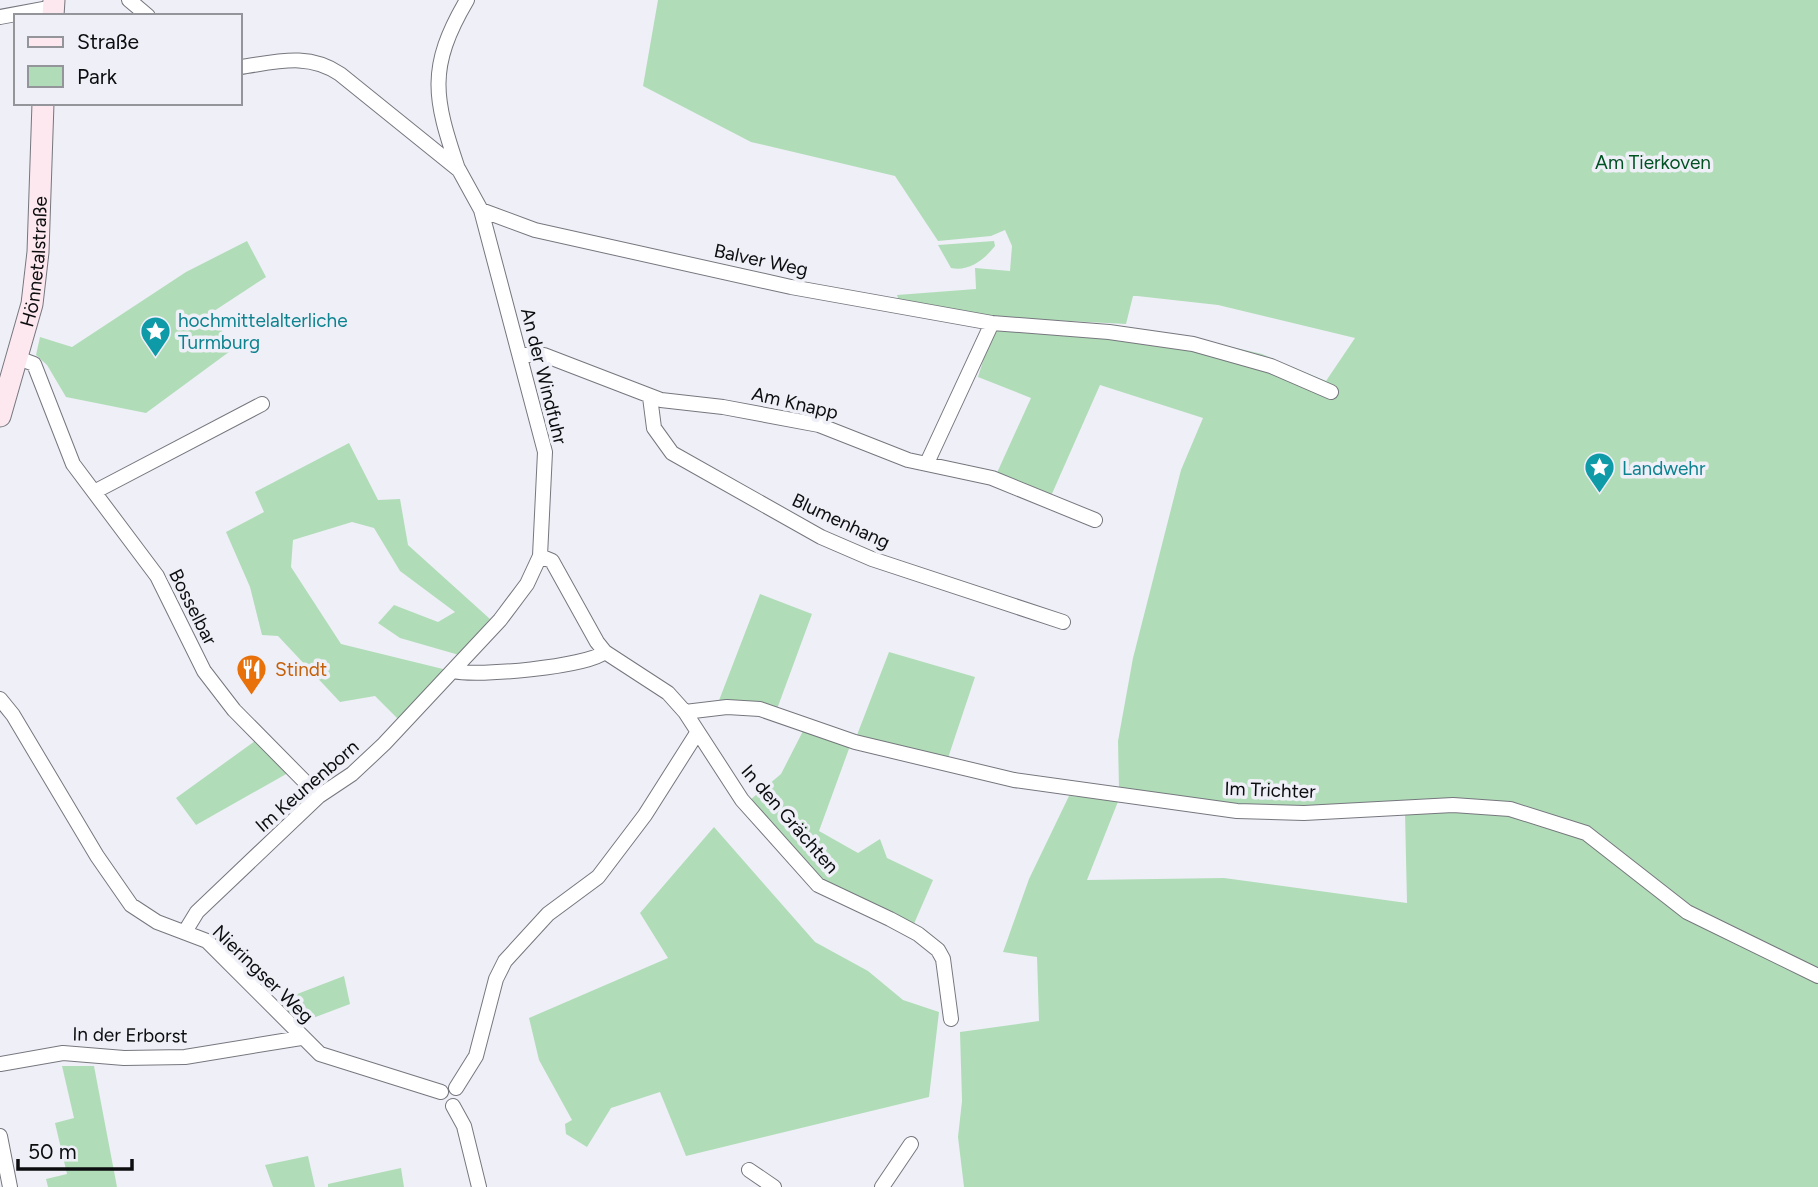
<svg xmlns="http://www.w3.org/2000/svg" width="1818" height="1187" font-family="Figtree,sans-serif">
	<style>
		.green { fill: #b0ddb7 }
		.lines { fill: none; stroke-linecap: round; stroke-linejoin: round }
		.minor-casing { stroke: #76777e; stroke-width: 16 }
		.secondary-casing { stroke: #76777e; stroke-width: 23 }
		.minor { stroke: #fff; stroke-width: 14 }
		.secondary { stroke: #fce8ee; stroke-width: 21 }
		.labels { text-anchor: middle; dominant-baseline: central; stroke-width: 7; stroke-linejoin: round; paint-order: stroke }
		.park-label { font-size: 19px; fill: #015222; stroke: #efeff8 }
		.street-label { font-size: 19px; fill: #0c0d0f; stroke: #efeff8 }
		.culture-label { font-size: 19px; fill: #0d838f; stroke: #efeff8; text-anchor: start }
		.food-label { font-size: 19px; fill: #c56008; stroke: #efeff8; text-anchor: start }
	</style>
	<rect width="100%" height="100%" fill="#efeff8"/>
	<!-- green -->
	<path class="green" d="M 658,0 L 1818,0 L 1818,1187 L 964,1187 L 958,1137 L 962,1101 L 960,1032 L 1039,1021 L 1037,957 L 1003,952 L 1029,879 L 1069,796 L 1119,799 L 1087,880 L 1224,878 L 1407,903 L 1405,813 L 1242,819 L 1119,789 L 1118,741 L 1133,658 L 1181,470 L 1203,418 L 1100,385 L 1051,496 L 996,475 L 1031,398 L 978,377 L 994,326 L 1142,340 L 1180,335 L 1262,354 L 1326,381 L 1355,338 L 1218,305 L 1137,296 L 1133,296 L 1126,324 L 990,317 L 899,301 L 897,295 L 976,289 L 975,268 L 1010,271 L 1012,246 L 1005,230 L 991,236 L 938,241 L 895,176 L 751,142 L 643,86 Z
		M 247,241 L 266,277 L 211,313 L 233,349 L 146,413 L 66,397 L 47,365 L 36,355 L 40,337 L 72,347 L 186,272 Z
		M 994,241 L 995,246 C 985,259 969,272 951,268 L 938,245 Z
		M 349,443 L 378,500 L 400,499 L 408,545 L 490,619 L 459,655 L 400,638 L 378,623 L 394,605 L 438,622 L 455,612 L 400,571 L 374,528 L 352,522 L 293,540 L 291,567 L 341,644 L 447,670 L 399,720 L 375,696 L 340,702 L 278,636 L 262,635 L 250,587 L 226,532 L 264,512 L 255,492 Z
		M 760,594 L 812,614 L 777,709 L 718,703 Z
		M 889,652 L 975,677 L 948,758 L 857,735 Z
		M 803,731 L 850,746 L 819,831 L 858,853 L 880,839 L 887,858 L 933,880 L 913,926 L 822,883 L 750,800 L 781,774 Z
		M 255,741 L 288,773 L 196,825 L 176,798 Z
		M 714,827 L 815,942 L 868,971 L 903,1000 L 939,1012 L 929,1097 L 686,1156 L 660,1092 L 611,1108 L 587,1147 L 566,1134 L 565,1124 L 572,1120 L 539,1060 L 529,1018 L 668,958 L 640,913 Z
		M 344,976 L 350,1004 L 297,1024 L 279,1001 Z
		M 62,1066 L 94,1066 L 117,1187 L 48,1187 L 46,1179 L 67,1174 L 55,1123 L 74,1118 Z
		M 308,1156 L 315,1187 L 273,1187 L 265,1165 Z
		M 401,1168 L 404,1187 L 328,1187 L 328,1184 Z"/>
	<g class="lines">
		<defs>
			<path id="minor" d="M 129,0 L 148,16
				M 0,17 L 54,7
				M 240,67 C 276,62 308,52 340,74 L 459,170 L 481,210 L 545,452 L 540,556 L 552,561 L 597,642 L 605,652 L 668,693 L 685,712 L 742,800 L 818,885 L 890,919 L 918,934 L 938,950 L 943,959 L 951,1019
				M 458,169 C 434,98 427,68 467,0
				M 481,210 L 535,230 L 791,287 L 992,323 L 1109,332 L 1193,344 L 1271,366 L 1331,392
				M 522,355 L 544,355 L 661,400 L 723,407 L 819,425 L 908,460 L 992,478 L 1095,520
				M 18,358 L 34,364 L 73,464 L 157,576 L 204,671 L 234,710 L 319,796
				M 650,397 L 654,428 L 672,453 L 821,537 L 872,559 L 1063,622
				M 927,463 L 992,323
				M 94,492 L 262,404
				M 453,671 C 477,677 586,667 605,652
				M 0,699 L 13,715 L 97,856 L 131,905 L 157,922 L 207,941 L 320,1054 L 441,1092
				M 685,712 L 727,707 L 760,709 L 855,742 L 1014,780 L 1237,811 L 1304,813 L 1453,805 L 1510,809 L 1586,833 L 1687,912 L 1818,976
				M 186,930 L 197,912 L 319,796 L 352,774 L 384,744 L 500,620 L 527,584 L 540,556
				M 0,1064 L 63,1053 L 124,1058 L 185,1057 L 301,1038
				M 456,1088 L 476,1056 L 496,979 L 505,961 L 548,914 L 598,877 L 645,815 L 697,733
				M 453,1106 L 464,1126 L 479,1187
				M 0,1136 L 10,1187
				M 749,1170 L 774,1187
				M 882,1187 L 911,1144"/>
			<g id="secondary">
				<path d="M 53,16 L 54,0"/>
				<path id="s1" d="M 0,416 L 32,304 L 38,252 L 43,103"/>
			</g>
		</defs>
		<!-- minor casing -->
		<use href="#minor" class="minor-casing"/>
		<!-- secondary casing -->
		<use href="#secondary" class="secondary-casing"/>
		<!-- minor -->
		<use href="#minor" class="minor"/>
		<!-- secondary -->
		<use href="#secondary" class="secondary"/>
	</g>
	<!-- icons -->
	<defs>
		<symbol id="sight-pin" viewBox="-11 -11 22 30"><path d="M0 17L-7.5 6A9.5 9.5 0 1 1 7.5 6Z" fill="#0f9aa8" stroke="#efeff8"/><path d="M0-6L1.8-2.2L6-1.7L2.9 1.2L3.7 5.4L0 3.3L-3.7 5.4L-2.9 1.2L-6-1.7L-1.8-2.2Z" fill="#fff"/></symbol>
		<symbol id="restaurant-pin" viewBox="-11 -11 22 30"><path d="M0 17L-7.5 6A9.5 9.5 0 1 1 7.5 6Z" fill="#e8710a" stroke="#efeff8"/><path d="M-5-6h1v4h1v-4h1v4h1v-4h1v5L-1.5 .5V6h-2V.5L-5-1ZM5-6V6H3V1.5H1.5Q1.5-4 5-6Z" fill="#fff"/></symbol>
	</defs>
	<g fill-rule="evenodd">
		<use href="#sight-pin" x="138" y="314" width="35" height="47"/>
		<use href="#sight-pin" x="1582" y="450" width="35" height="47"/>
		<use href="#restaurant-pin" x="234" y="652" width="35" height="47"/>
	</g>
	<g class="labels">
		<!-- park labels -->
		<g class="park-label">
			<text x="1653" y="162">Am Tierkoven</text>
		</g>
		<!-- street labels -->
		<g class="street-label">
			<text transform="translate(761 260) rotate(12)">Balver Weg</text>
			<text stroke="none"><textPath href="#s1" startOffset="159">Hönnetalstraße</textPath></text>
			<text transform="translate(544 376) rotate(76)">An der Windfuhr</text>
			<text transform="translate(795 403) rotate(13)">Am Knapp</text>
			<text transform="translate(841 521) rotate(25)">Blumenhang</text>
			<text transform="translate(193 607) rotate(63)">Bosselbar</text>
			<text transform="translate(307 786) rotate(-41)">Im Keunenborn</text>
			<text transform="translate(1270 790) rotate(2)">Im Trichter</text>
			<text transform="translate(790 819) rotate(49)">In den Grächten</text>
			<text transform="translate(263 974) rotate(44)">Nieringser Weg</text>
			<text transform="translate(130 1035) rotate(1)">In der Erborst</text>
		</g>
		<!-- culture labels -->
		<g class="culture-label">
			<text x="178" y="320">hochmittelalterliche<tspan x="178" dy="22">Turmburg</tspan></text>
			<text x="1622" y="468">Landwehr</text>
		</g>
		<!-- food labels -->
		<g class="food-label">
			<text x="275" y="669">Stindt</text>
		</g>
	</g>
	<!-- legend -->
	<rect x="14" y="14" width="228" height="91" fill="#efeff8" stroke="#94959b" stroke-width="2"/>
	<rect x="28" y="37" width="35" height="10" fill="#fce8ee" stroke="#94959b" stroke-width="2"/>
	<text x="77" y="49" font-size="21" fill="#0c0d0f">Straße</text>
	<rect x="28" y="66" width="35" height="21" fill="#b0ddb7" stroke="#94959b" stroke-width="2"/>
	<text x="77" y="84" font-size="21" fill="#0c0d0f">Park</text>
	<!-- scale -->
	<path d="M18 1159v10h114v-10" fill="none" stroke="#0c0d0f" stroke-width="3.5"/>
	<text x="28" y="1159" font-size="21" fill="#0c0d0f" stroke="#efeff8" stroke-width="5" paint-order="stroke">50 m</text>
</svg>
